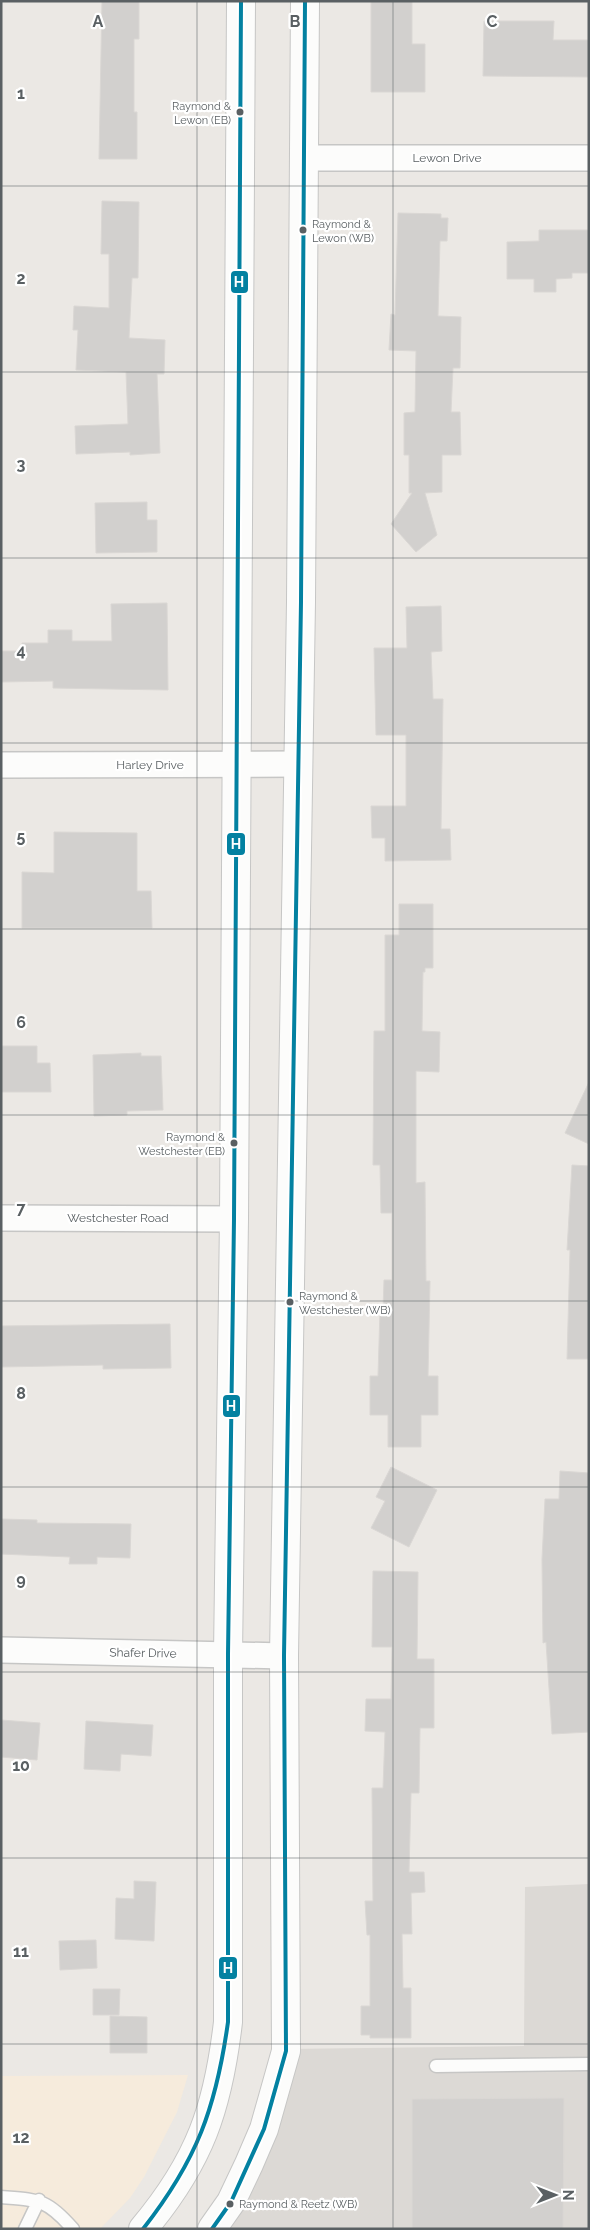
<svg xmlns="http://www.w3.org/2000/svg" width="590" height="2230" font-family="Raleway,sans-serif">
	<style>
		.commercial { fill: #f6ebdc }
		.industrial { fill: #dcd9d5 }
		.building { fill: #d2d0ce; stroke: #dad7d4 }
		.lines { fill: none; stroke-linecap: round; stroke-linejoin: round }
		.service-casing { stroke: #c6c6c5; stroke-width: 15 }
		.minor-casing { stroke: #c6c6c5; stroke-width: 28 }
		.secondary-casing { stroke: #c6c6c5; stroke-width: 30 }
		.service { stroke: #fcfcfb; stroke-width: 12 }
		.minor { stroke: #fcfcfb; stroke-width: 25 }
		.secondary { stroke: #fcfcfb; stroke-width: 28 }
		.bus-1-casing { stroke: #fff; stroke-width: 8 }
		.bus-1 { stroke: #0381a1; stroke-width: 4 }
		.grid { fill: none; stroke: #5a6063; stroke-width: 1; stroke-opacity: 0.55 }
		.bus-dot { fill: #5a6063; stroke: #fff; stroke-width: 2 }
		.labels { text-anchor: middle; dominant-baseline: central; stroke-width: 4.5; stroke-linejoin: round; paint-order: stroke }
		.bus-label { font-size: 11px; fill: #5a6063; stroke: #fff; text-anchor: start }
		.street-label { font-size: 12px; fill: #5a6063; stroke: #fff }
		.grid-label { font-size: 16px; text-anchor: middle; font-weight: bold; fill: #5a6063; stroke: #fff; stroke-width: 4.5; stroke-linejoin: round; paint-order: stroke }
		.line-badge { stroke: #fff; stroke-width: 2 }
		.badge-label { font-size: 14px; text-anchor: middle; font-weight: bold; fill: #fff }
	</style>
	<rect width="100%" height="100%" fill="#ebe8e4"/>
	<!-- commercial -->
	<path class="commercial" d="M 188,2075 L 177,2112 L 144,2177 L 130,2198 L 100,2229 L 1,2229 L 1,2076 Z"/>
	<!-- industrial -->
	<path class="industrial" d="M 589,1884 L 589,2229 L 212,2229 L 285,2049 L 524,2046 L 525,1887 Z"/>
	<!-- building -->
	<path class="building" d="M 102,1 L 139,1 L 139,39 L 134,39 L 134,112 L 137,112 L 137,159 L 99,159 Z
		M 371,1 L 412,1 L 412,44 L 425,44 L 425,92 L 371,92 Z
		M 484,21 L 554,21 L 553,40 L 589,40 L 589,77 L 483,76 Z
		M 102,201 L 139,202 L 138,278 L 132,278 L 129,338 L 165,340 L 164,374 L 157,374 L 160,453 L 130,455 L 130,452 L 76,454 L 75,426 L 128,424 L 126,372 L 76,370 L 78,330 L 73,330 L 74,306 L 109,308 L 109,254 L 101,254 Z
		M 398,213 L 441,214 L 441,218 L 448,218 L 447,241 L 440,241 L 438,316 L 461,317 L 460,368 L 453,368 L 451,412 L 460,412 L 461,455 L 442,455 L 442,492 L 425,493 L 437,535 L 416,552 L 391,524 L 412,493 L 409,493 L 409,455 L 404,455 L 404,413 L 415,412 L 416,351 L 389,350 L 391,314 L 395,315 Z
		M 539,230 L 589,230 L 589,273 L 572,273 L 572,278 L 556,279 L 556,292 L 534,292 L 534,279 L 507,279 L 507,242 L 539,241 Z
		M 147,502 L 147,520 L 157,520 L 157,552 L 96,553 L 95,503 Z
		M 167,603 L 168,690 L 53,688 L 53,681 L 1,682 L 1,651 L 22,651 L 22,643 L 48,643 L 48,630 L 72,630 L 72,641 L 112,641 L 111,604 Z
		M 441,606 L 442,651 L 431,652 L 433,699 L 443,699 L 441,829 L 450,829 L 451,860 L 385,861 L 385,838 L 372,838 L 371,806 L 406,806 L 406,735 L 376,735 L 374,648 L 407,648 L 406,607 Z
		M 54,832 L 137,833 L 137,891 L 151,891 L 152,928 L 22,928 L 22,872 L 54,873 Z
		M 399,904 L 433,904 L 433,968 L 425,968 L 425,972 L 423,972 L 422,1031 L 440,1032 L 439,1072 L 416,1071 L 416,1183 L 425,1182 L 426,1281 L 430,1281 L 428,1376 L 438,1376 L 438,1415 L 421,1415 L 421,1447 L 388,1447 L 388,1415 L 370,1415 L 370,1376 L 378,1376 L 380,1311 L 383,1311 L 384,1280 L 392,1280 L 392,1213 L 381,1213 L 380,1165 L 373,1165 L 374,1031 L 385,1031 L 385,935 L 399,935 Z
		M 1,1046 L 37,1046 L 37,1063 L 50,1063 L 51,1092 L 1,1092 Z
		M 141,1053 L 141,1056 L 161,1056 L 163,1110 L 127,1111 L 127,1115 L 94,1116 L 93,1055 Z
		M 589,1082 L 589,1144 L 565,1133 Z
		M 572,1165 L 589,1166 L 589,1359 L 567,1359 L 570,1250 L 567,1250 Z
		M 170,1324 L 171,1368 L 103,1369 L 103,1365 L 1,1367 L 1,1326 Z
		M 391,1467 L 437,1490 L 409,1547 L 371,1528 L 385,1501 L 376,1497 Z
		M 560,1471 L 589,1473 L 589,1732 L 552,1734 L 546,1642 L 543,1643 L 542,1559 L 545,1499 L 559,1499 Z
		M 1,1519 L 37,1520 L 37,1523 L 131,1524 L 130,1558 L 97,1557 L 97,1564 L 69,1564 L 70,1557 L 1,1554 Z
		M 373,1571 L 418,1572 L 417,1659 L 434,1659 L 434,1728 L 420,1728 L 419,1793 L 411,1793 L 409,1872 L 424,1872 L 425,1892 L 411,1893 L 412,1934 L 402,1934 L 403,1988 L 411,1988 L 411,2038 L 370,2038 L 370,2035 L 361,2035 L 361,2006 L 370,2006 L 370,1935 L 367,1935 L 365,1901 L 373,1901 L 372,1788 L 383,1788 L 385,1732 L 365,1731 L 366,1699 L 391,1699 L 392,1647 L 372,1647 Z
		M 1,1720 L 40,1723 L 37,1760 L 1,1757 Z
		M 86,1721 L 153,1725 L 151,1756 L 121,1754 L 120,1771 L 84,1769 Z
		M 134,1881 L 156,1882 L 154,1941 L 115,1939 L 116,1898 L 134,1899 Z
		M 96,1940 L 97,1968 L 60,1970 L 59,1941 Z
		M 93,1989 L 120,1989 L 119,2015 L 93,2015 Z
		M 110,2016 L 147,2017 L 147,2053 L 110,2053 Z
		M 564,2098 L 563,2229 L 412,2229 L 412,2099 Z"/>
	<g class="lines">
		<defs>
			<path id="service" d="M 436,2066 L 589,2064
				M 1,2197 C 39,2200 47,2199 73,2229
				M 25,2229 L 39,2200"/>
			<path id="minor" d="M 304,158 L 589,158
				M 1,765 L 298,764
				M 1,1218 L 234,1219
				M 1,1650 L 284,1656"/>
			<path id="secondary" d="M 143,2229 C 200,2161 218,2108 228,2022 L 228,1654 L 234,1219 L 241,1
				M 212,2229 L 231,2202 L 249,2164 L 264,2129 L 286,2051 L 284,1656 L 301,602 L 305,1"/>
		</defs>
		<!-- service casing -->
		<use href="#service" class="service-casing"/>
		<!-- minor casing -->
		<use href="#minor" class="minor-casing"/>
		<!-- secondary casing -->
		<use href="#secondary" class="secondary-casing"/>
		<!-- service -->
		<use href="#service" class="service"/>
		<!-- minor -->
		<use href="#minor" class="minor"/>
		<!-- secondary -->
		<use href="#secondary" class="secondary"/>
		<defs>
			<path id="bus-1" d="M 143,2229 C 197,2160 216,2108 228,2022 L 228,1654 L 234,1219 L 241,1
				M 212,2229 L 231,2202 L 264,2129 L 286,2051 L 284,1656 L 301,602 L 305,1"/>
		</defs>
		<!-- bus-1 casing -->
		<use href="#bus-1" class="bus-1-casing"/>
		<!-- bus-1 -->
		<use href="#bus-1" class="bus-1"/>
	</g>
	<!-- grid -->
	<path class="grid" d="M 197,1 L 197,2229M 393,1 L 393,2229M 1,186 L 589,186M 1,372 L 589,372M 1,558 L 589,558M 1,743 L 589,743M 1,929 L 589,929M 1,1115 L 589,1115M 1,1301 L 589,1301M 1,1487 L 589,1487M 1,1672 L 589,1672M 1,1858 L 589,1858M 1,2044 L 589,2044"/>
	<!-- markers -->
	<g class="bus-dot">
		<circle cx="240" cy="112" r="4.5"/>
		<circle cx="303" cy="230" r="4.5"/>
		<circle cx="234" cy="1143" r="4.5"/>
		<circle cx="290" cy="1302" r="4.5"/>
		<circle cx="230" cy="2204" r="4.5"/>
	</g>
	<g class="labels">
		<!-- bus labels -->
		<g class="bus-label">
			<text x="231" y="106" text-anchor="end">Raymond &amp;<tspan x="231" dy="14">Lewon (EB)</tspan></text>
			<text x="312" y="224">Raymond &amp;<tspan x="312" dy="14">Lewon (WB)</tspan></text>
			<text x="225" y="1137" text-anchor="end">Raymond &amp;<tspan x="225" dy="14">Westchester (EB)</tspan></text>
			<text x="299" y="1296">Raymond &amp;<tspan x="299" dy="14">Westchester (WB)</tspan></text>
			<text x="239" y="2204">Raymond &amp; Reetz (WB)</text>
		</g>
		<!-- street labels -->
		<g class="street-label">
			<text x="447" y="158">Lewon Drive</text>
			<text x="150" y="765">Harley Drive</text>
			<text x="118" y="1218">Westchester Road</text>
			<text transform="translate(143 1653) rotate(1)">Shafer Drive</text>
		</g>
	</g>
	<g class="grid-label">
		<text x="98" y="27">A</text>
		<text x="295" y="27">B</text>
		<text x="492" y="27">C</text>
		<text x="21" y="99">1</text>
		<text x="21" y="284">2</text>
		<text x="21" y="470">3</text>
		<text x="21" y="656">4</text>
		<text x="21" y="842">5</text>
		<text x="21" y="1028">6</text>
		<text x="21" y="1214">7</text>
		<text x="21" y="1399">8</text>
		<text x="21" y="1585">9</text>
		<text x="21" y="1771">10</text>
		<text x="21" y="1957">11</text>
		<text x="21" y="2143">12</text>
	</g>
	<g class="line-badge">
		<rect x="230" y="270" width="19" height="24" rx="5" fill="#0381a1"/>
		<rect x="226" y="832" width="20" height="24" rx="5" fill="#0381a1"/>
		<rect x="222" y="1394" width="19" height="24" rx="5" fill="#0381a1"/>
		<rect x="218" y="1956" width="20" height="24" rx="5" fill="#0381a1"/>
	</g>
	<g class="badge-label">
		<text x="239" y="287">H</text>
		<text x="236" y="849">H</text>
		<text x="231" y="1411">H</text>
		<text x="228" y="1973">H</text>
	</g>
	<!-- border -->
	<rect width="590" height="2230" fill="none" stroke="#5a6063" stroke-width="5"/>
	<!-- north arrow -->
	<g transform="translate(555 2195) rotate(90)" stroke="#ffffff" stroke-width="4" paint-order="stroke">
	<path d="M0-4L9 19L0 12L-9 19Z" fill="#5a6063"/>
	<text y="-8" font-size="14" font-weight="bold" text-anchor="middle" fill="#5a6063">N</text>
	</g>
</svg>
